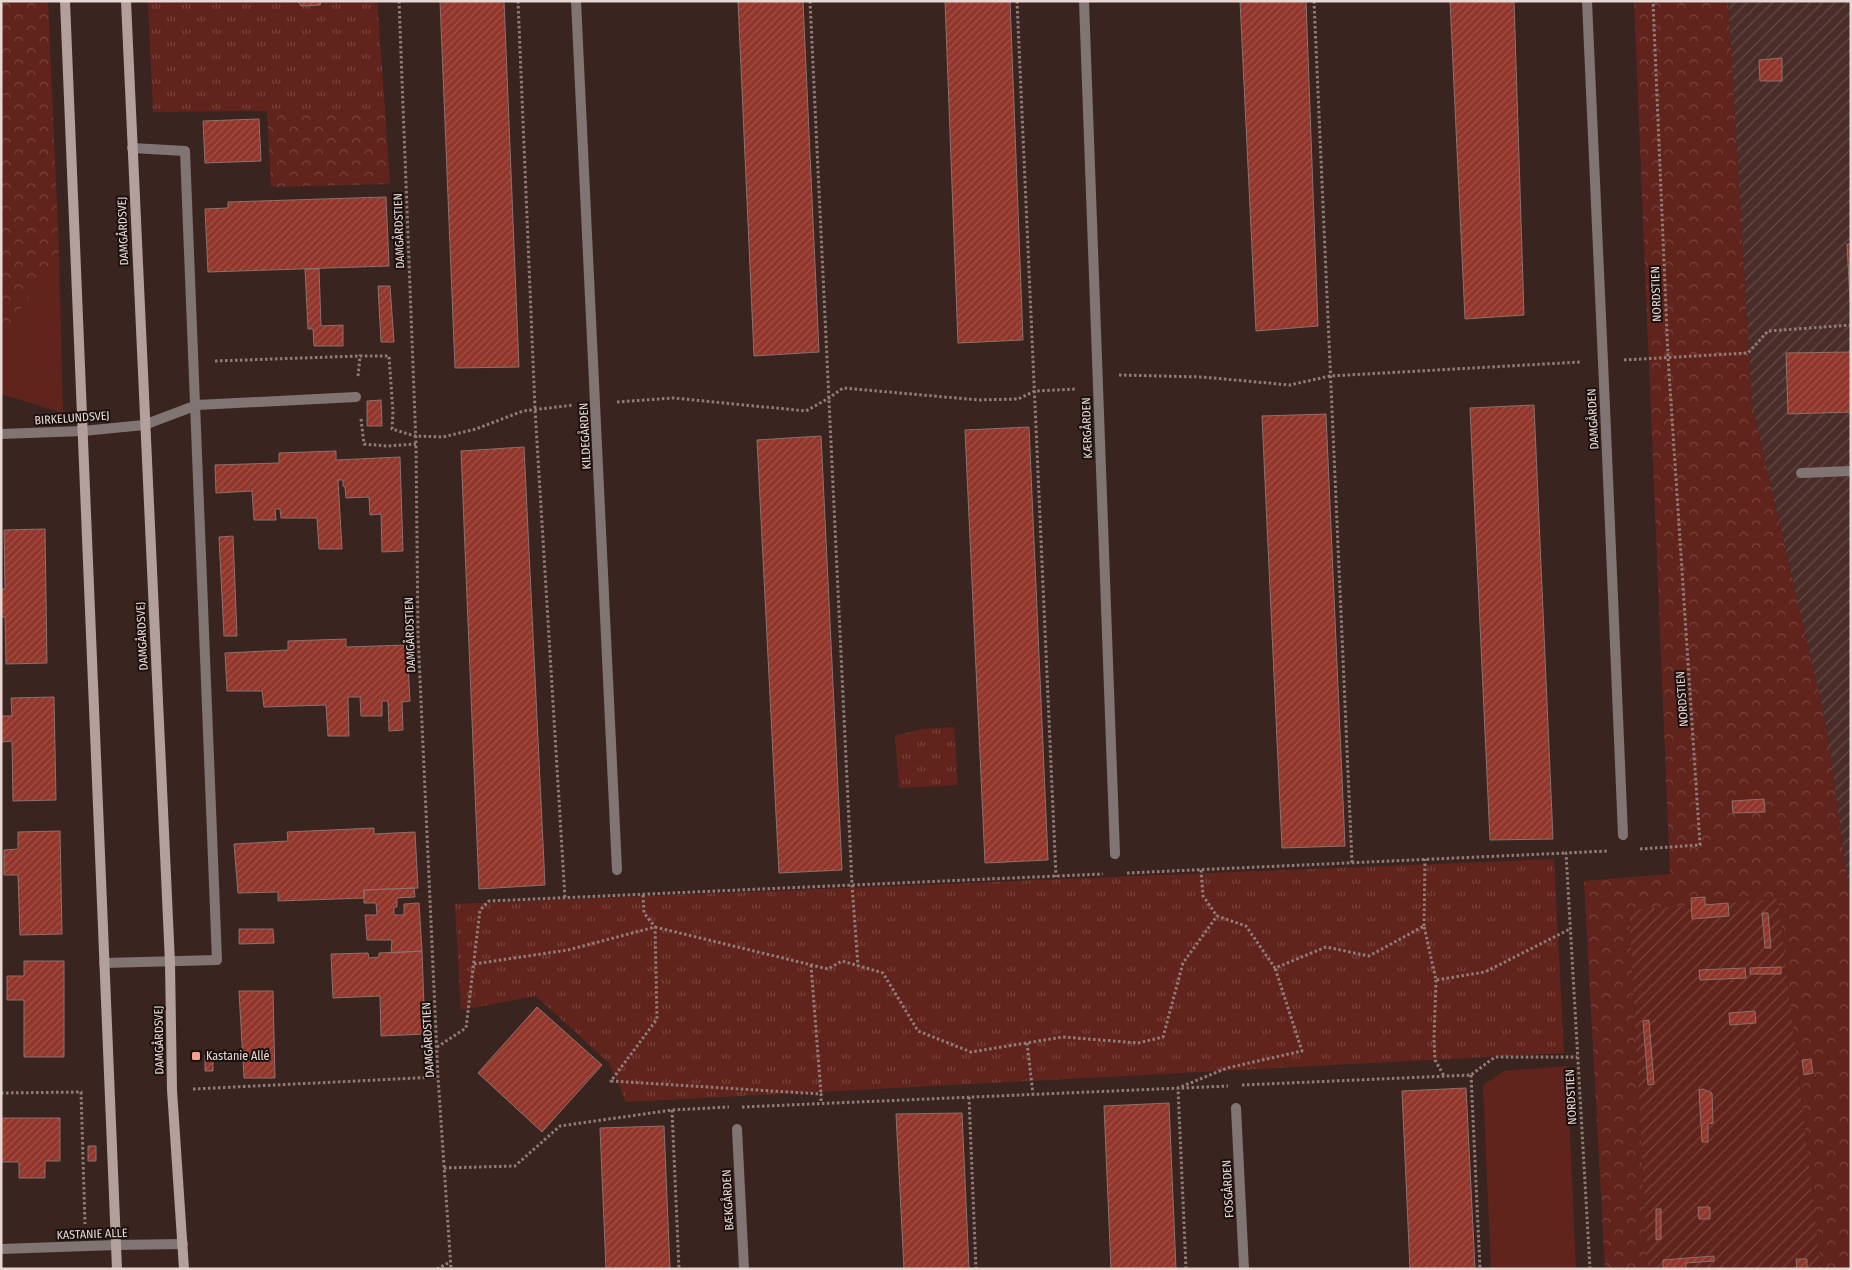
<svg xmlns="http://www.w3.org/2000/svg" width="1852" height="1270" font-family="'Fira Sans Condensed',sans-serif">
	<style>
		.industrial { fill: url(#industrial-furrows) }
		.grass { fill: #61241c }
		.forest { fill: url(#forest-crowns) }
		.park { fill: url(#park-tufts) }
		.garden { fill: url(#garden-furrows) }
		.building { fill: url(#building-hatch); stroke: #8c716c }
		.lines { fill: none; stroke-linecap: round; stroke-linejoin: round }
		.path { stroke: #907d79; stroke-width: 3; stroke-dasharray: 2.5 2.5; stroke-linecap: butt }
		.lane { stroke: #817573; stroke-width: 10 }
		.street { stroke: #817573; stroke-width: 10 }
		.secondary { stroke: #b39f9c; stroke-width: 10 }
		.street-bridge { stroke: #817573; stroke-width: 10 }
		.poi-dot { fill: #f59d8e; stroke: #1a100e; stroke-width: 2 }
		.labels { text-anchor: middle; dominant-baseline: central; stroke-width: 4; stroke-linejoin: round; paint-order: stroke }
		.street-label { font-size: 12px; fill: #e8d8d5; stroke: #1a100e }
		.poi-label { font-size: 12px; fill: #e8d8d5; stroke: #1a100e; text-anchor: start }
	</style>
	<defs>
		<pattern id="industrial-furrows" width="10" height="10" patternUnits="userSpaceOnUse" patternTransform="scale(1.25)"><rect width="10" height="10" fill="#4a2d29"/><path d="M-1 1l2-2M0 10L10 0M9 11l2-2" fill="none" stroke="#644b47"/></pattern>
		<pattern id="forest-crowns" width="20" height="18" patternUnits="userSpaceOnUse" patternTransform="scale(1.25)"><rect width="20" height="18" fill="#61241c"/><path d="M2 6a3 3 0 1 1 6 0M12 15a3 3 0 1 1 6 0" fill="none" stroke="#78433c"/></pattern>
		<pattern id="park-tufts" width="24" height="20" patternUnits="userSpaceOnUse" patternTransform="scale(1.25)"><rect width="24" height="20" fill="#61241c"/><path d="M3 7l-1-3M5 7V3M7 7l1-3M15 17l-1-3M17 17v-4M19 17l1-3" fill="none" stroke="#78433c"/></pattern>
		<pattern id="garden-furrows" width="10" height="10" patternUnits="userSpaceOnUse" patternTransform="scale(1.25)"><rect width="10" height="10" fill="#61241c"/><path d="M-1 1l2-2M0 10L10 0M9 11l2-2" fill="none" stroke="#78433c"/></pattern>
		<pattern id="building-hatch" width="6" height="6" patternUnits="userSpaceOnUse" patternTransform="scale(1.25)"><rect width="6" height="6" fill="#92352a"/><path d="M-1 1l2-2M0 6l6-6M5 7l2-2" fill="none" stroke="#a15248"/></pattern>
	</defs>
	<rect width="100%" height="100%" fill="#3a2420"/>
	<!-- industrial -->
	<path class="industrial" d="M 1728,1 L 1851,1 L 1851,907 L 1826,724 L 1752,405 Z"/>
	<!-- grass -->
	<path class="grass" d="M 59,251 L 63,413 L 1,394 L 1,340 Z
		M 1567,1066 L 1576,1269 L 1491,1269 L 1483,1085 L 1504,1071 Z"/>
	<!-- forest -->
	<path class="forest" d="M 1,1 L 48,1 L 59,251 L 1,340 Z
		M 377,1 L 390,184 L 271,187 L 266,91 Z
		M 1634,1 L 1728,1 L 1752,405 L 1826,724 L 1851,907 L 1851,1269 L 1821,1269 L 1778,899 L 1629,911 L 1648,1269 L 1605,1269 L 1584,881 L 1670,874 Z"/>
	<!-- park -->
	<path class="park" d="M 148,1 L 377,1 L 385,110 L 153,112 Z
		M 954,727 L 958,785 L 899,788 L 895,736 L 922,729 Z
		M 1554,859 L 1564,1053 L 626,1102 L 609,1063 L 536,996 L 461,1010 L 455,904 Z"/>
	<!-- garden -->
	<path class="garden" d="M 1778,899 L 1821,1269 L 1648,1269 L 1629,910 Z"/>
	<!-- building -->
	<path class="building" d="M 298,1 L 321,1 L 320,5 L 301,6 Z
		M 440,1 L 504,1 L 519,367 L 455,368 Z
		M 738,1 L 803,1 L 819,352 L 754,356 Z
		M 945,1 L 1010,1 L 1023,340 L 958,343 Z
		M 1240,1 L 1306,1 L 1318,326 L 1256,331 Z
		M 1450,1 L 1514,1 L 1524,315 L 1465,319 Z
		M 1782,58 L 1782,81 L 1760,81 L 1759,60 Z
		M 259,119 L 261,161 L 205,163 L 203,121 Z
		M 386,197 L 389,266 L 208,272 L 205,209 L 228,208 L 228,202 Z
		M 1847,244 L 1851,244 L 1851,300 L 1850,300 Z
		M 305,269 L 319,269 L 321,326 L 343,325 L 343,346 L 314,346 L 313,329 L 308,329 Z
		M 378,286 L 390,286 L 394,342 L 381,342 Z
		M 1851,352 L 1851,412 L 1788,414 L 1786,353 Z
		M 381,400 L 382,426 L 367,426 L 367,401 Z
		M 1534,405 L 1553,839 L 1490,840 L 1470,408 Z
		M 1326,414 L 1345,846 L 1282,848 L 1262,416 Z
		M 1029,427 L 1048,860 L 985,863 L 965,430 Z
		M 821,436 L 842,870 L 779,873 L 757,440 Z
		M 524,447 L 545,885 L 479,889 L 461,451 Z
		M 336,451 L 336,460 L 400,457 L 403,551 L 382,552 L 381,514 L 370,515 L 369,497 L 346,498 L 345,487 L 343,486 L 343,480 L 338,480 L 342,549 L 319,549 L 317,518 L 281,518 L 280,509 L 275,509 L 276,520 L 254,520 L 252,491 L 216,493 L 215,465 L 279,463 L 279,453 Z
		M 45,529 L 47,663 L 6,664 L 5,617 L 1,617 L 1,589 L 5,589 L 4,530 Z
		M 233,536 L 237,636 L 224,636 L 219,537 Z
		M 346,639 L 346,647 L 407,645 L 410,701 L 402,702 L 403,730 L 389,731 L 388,701 L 382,701 L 382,716 L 361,716 L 360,697 L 348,697 L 349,736 L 328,736 L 326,705 L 264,707 L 262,691 L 227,691 L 225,653 L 288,650 L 288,641 Z
		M 54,697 L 56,800 L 13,801 L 12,741 L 1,742 L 1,716 L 12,716 L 11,698 Z
		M 1764,799 L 1765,812 L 1733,813 L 1732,801 Z
		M 374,828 L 374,834 L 415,832 L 418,888 L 364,890 L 364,898 L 278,901 L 278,892 L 238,893 L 234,844 L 288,841 L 287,832 Z
		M 60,831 L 62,934 L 20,935 L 18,875 L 4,875 L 4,850 L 18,849 L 18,832 Z
		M 414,888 L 415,897 L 397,898 L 397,907 L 394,907 L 394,915 L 404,915 L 404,904 L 419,903 L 422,951 L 391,953 L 392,940 L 367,940 L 365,915 L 377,915 L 376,903 L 364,903 L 364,890 Z
		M 1705,897 L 1705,905 L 1728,903 L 1729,916 L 1692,919 L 1691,898 Z
		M 1762,913 L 1768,913 L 1771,948 L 1765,948 Z
		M 239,929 L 273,929 L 274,943 L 239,944 Z
		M 422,951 L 425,1034 L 381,1036 L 380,996 L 333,998 L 331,954 L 368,953 L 369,958 L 379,957 L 379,953 Z
		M 24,961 L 64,961 L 64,1057 L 24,1057 L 24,1000 L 7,1000 L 7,976 L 24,976 Z
		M 1781,967 L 1781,974 L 1750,974 L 1750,968 Z
		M 1745,968 L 1746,978 L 1700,980 L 1699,970 Z
		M 239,991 L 273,991 L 275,1078 L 244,1078 Z
		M 537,1007 L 602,1065 L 542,1132 L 478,1073 Z
		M 1755,1011 L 1756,1023 L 1730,1025 L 1729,1013 Z
		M 1649,1020 L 1654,1084 L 1648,1085 L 1643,1021 Z
		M 213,1054 L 213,1071 L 205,1071 L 205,1055 Z
		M 1811,1059 L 1813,1073 L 1804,1075 L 1802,1060 Z
		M 1466,1088 L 1475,1269 L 1410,1269 L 1402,1091 Z
		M 1703,1089 L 1712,1093 L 1713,1123 L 1708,1124 L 1708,1142 L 1702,1142 L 1699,1090 Z
		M 1169,1103 L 1176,1269 L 1111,1269 L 1104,1106 Z
		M 962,1113 L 969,1269 L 904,1269 L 896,1114 Z
		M 1,1118 L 60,1118 L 60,1161 L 45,1161 L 45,1178 L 19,1178 L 19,1162 L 1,1162 Z
		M 664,1126 L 670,1269 L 606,1269 L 600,1128 Z
		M 88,1146 L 96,1146 L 96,1161 L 88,1161 Z
		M 1698,1207 L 1710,1207 L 1710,1219 L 1699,1219 Z
		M 1656,1209 L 1661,1209 L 1661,1239 L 1656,1240 Z
		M 1714,1256 L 1714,1261 L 1686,1263 L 1686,1269 L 1663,1269 L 1663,1260 Z
		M 1796,1259 L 1807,1259 L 1807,1269 L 1797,1269 Z"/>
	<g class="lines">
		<!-- path -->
		<path class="path" d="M 399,1 L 416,444 L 418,635 L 438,1077 L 451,1269
			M 518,1 L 535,409 L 565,898
			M 810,1 L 852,885 L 858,966
			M 1017,1 L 1056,877
			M 1314,1 L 1352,863
			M 1624,360 L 1748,353 L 1768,331 L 1851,325
			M 215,361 L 360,356
			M 1119,375 L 1202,377 L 1290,385 L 1330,376 L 1580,362
			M 358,376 L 360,356 L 389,356 L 393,412 L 392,429 L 415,436 L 443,437 L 476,429 L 523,411 L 574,405
			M 617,402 L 673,398 L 806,411 L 829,398 L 843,388 L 979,400 L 1018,399 L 1035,391 L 1077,389
			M 361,419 L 364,444 L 387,446 L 416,444
			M 1640,849 L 1700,845 L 1668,357 L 1653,1
			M 1201,870 L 1203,896 L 1217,916
			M 1127,873 L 1566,853
			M 643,895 L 644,913 L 655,927 L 657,1019 L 611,1081 L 821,1094 L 821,1103
			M 1424,926 L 1425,859
			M 474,964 L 568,950 L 655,927 L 828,969 L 842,961 L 883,973 L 918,1031 L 971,1052 L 1063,1037 L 1138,1043 L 1163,1037 L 1183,963 L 1217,916 L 1246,926 L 1275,968 L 1326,947 L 1369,956 L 1424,926 L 1436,980 L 1485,972 L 1570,929
			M 811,965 L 821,1094
			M 1436,980 L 1434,1039 L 1435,1060 L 1444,1076
			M 1027,1043 L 1033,1094
			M 437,1047 L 466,1028 L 480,910 L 489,901 L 1103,874
			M 1471,1075 L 1480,1269
			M 1242,1085 L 1471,1075 L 1495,1057 L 1577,1057
			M 193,1089 L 438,1077
			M 1,1093 L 81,1092 L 85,1224
			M 969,1097 L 976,1269
			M 742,1107 L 1228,1086
			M 672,1110 L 679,1269
			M 444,1168 L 515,1166 L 560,1126 L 672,1110 L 729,1107
			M 437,1269 L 450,1262
			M 1186,1269 L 1178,1088 L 1227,1068 L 1302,1051 L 1275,968
			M 1590,1269 L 1566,853 L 1607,851"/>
		<!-- lane -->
		<path class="lane" d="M 144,425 L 197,405 L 356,397
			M 1801,473 L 1851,471
			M 104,963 L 217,960 L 185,151 L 132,148"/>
		<!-- street -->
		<path class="street" d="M 576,1 L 617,870
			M 1084,1 L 1115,854
			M 1587,1 L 1601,317
			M 1605,407 L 1623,835
			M 1,434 L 83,431 L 144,425
			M 1236,1108 L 1244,1269
			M 737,1129 L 744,1269
			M 1,1249 L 116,1245 L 183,1244"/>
		<!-- secondary -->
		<path class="secondary" d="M 65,1 L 117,1269
			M 126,1 L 170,963 L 172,1090 L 184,1269"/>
		<!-- street-bridge -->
		<path class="street-bridge" d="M 1601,317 L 1605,407"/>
	</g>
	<!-- markers -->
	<rect class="poi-dot" x="191" y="1051" width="10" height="10" rx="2.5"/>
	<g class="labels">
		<!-- street labels -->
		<g class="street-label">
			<text transform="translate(123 231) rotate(-92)">DAMGÅRDSVEJ</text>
			<text transform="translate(399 231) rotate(-92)">DAMGÅRDSTIEN</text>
			<text transform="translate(1656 294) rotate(-92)">NORDSTIEN</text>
			<text transform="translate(72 418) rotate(-4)">BIRKELUNDSVEJ</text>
			<text transform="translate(1593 419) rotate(-93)">DAMGÅRDEN</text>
			<text transform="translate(1087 428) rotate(-92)">KÆRGÅRDEN</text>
			<text transform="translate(585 436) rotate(-93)">KILDEGÅRDEN</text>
			<text transform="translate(410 635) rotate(-92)">DAMGÅRDSTIEN</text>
			<text transform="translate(142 636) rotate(-93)">DAMGÅRDSVEJ</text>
			<text transform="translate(1682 699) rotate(-94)">NORDSTIEN</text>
			<text transform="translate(159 1040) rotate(-91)">DAMGÅRDSVEJ</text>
			<text transform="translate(428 1040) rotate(-93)">DAMGÅRDSTIEN</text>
			<text transform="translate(1571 1097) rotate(-93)">NORDSTIEN</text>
			<text transform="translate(1228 1189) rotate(-93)">FOSGÅRDEN</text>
			<text transform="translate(728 1200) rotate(-93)">BÆKGÅRDEN</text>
			<text transform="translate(92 1234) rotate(-2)">KASTANIE ALLE</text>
		</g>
		<!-- poi labels -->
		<g class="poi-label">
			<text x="206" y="1056">Kastanie Allé</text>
		</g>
	</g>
	<!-- border -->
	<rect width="1852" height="1270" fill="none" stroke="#e8d8d5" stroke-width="5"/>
</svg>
